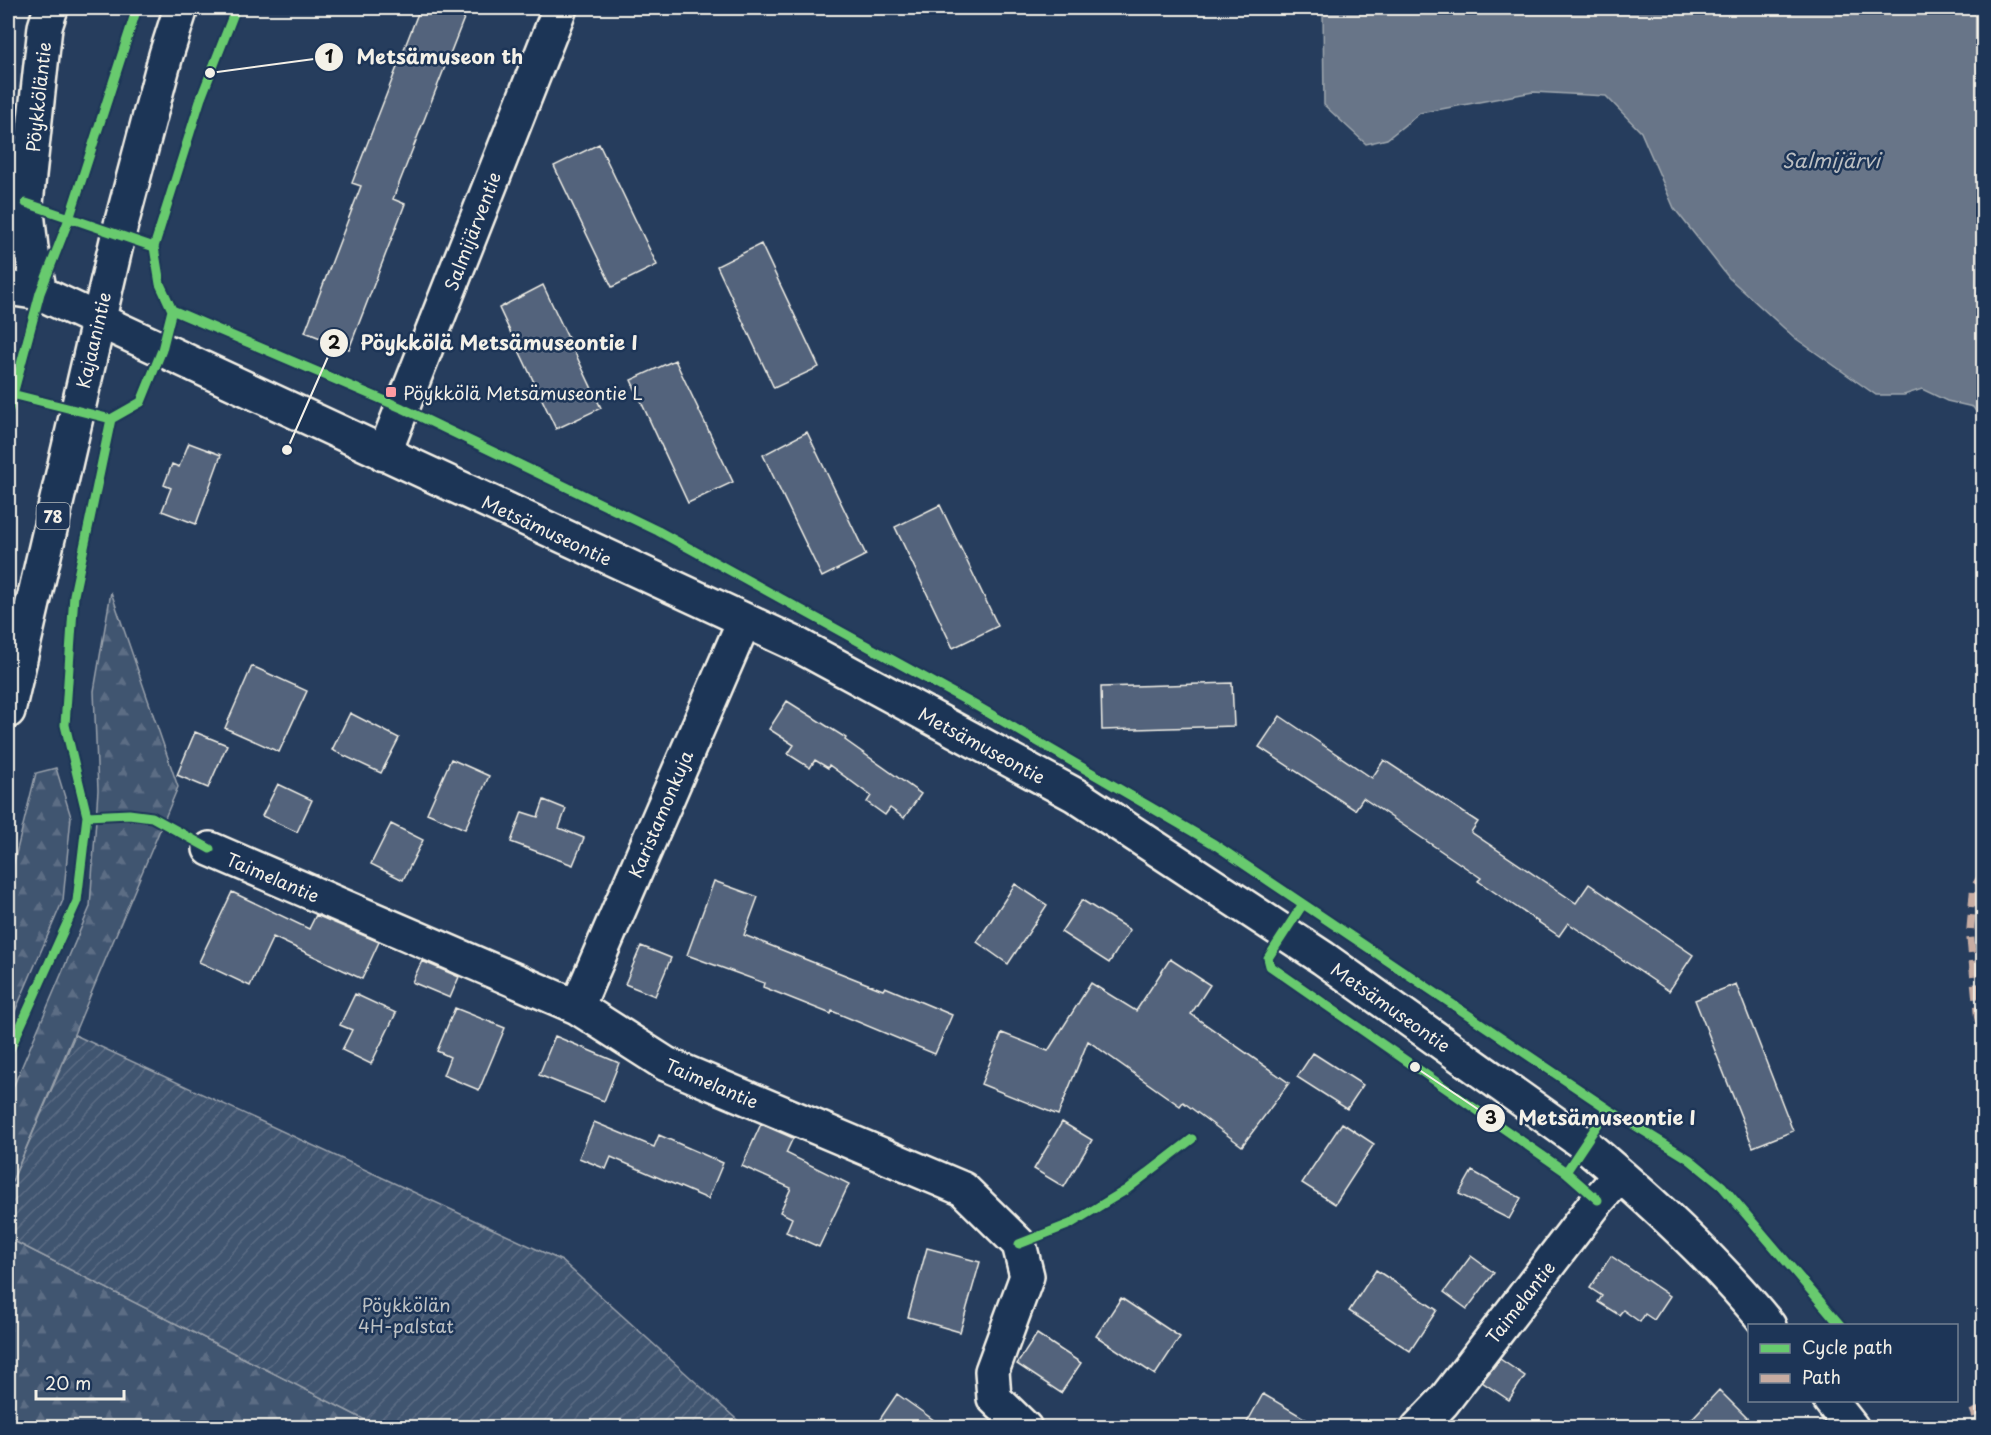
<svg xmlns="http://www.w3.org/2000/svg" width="1991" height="1435" font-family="'Playpen Sans',sans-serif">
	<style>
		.forest { fill: url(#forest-firs); stroke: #9aa2ac; stroke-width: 1.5 }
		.garden { fill: url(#garden-furrows); stroke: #9aa2ac; stroke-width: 1.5 }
		.water { fill: #677588; stroke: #9fa7ae; stroke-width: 1.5 }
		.building { fill: #52647b; stroke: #f4f1e8; stroke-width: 1.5 }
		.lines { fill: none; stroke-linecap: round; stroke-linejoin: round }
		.minor-casing { stroke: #f4f1e8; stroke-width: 38 }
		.major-casing { stroke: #f4f1e8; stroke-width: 38 }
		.minor { stroke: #1d3557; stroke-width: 33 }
		.major { stroke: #1d3557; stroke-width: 33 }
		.quiet { stroke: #c7aca2; stroke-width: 8; stroke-dasharray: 15 8; stroke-linecap: butt }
		.cycleway-casing { stroke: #1d3557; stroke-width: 13 }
		.cycleway { stroke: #67ca6e; stroke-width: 9 }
		.poi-dot { fill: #ff9aa2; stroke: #1d3557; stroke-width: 2 }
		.labels { text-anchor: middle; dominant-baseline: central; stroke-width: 5; stroke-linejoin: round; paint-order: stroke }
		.shield { fill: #1d3557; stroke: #b4b9bc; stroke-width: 1.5 }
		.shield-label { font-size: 16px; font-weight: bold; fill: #f4f1e8 }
		.street-label { font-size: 18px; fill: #f4f1e8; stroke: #1d3557 }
		.poi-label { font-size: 18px; fill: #f4f1e8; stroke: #1d3557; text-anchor: start }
		.park-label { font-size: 18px; fill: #bec2c4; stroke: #1d3557 }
		.water-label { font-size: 20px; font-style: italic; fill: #bcbfc2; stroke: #1d3557 }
		.leader { fill: none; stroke: #f4f1e8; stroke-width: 2 }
		.callout-dot { fill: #f4f1e8; stroke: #1d3557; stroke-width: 2 }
		.mark-label { font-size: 18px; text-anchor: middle; font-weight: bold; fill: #111 }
		.callout-label { font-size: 20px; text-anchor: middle; font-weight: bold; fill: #f4f1e8; stroke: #1d3557; stroke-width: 5; stroke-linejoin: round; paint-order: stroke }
	</style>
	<defs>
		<pattern id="forest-firs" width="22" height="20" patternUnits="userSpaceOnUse" patternTransform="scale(1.5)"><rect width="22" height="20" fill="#40546f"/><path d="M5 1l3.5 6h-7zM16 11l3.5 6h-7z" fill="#5c6d84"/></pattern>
		<pattern id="garden-furrows" width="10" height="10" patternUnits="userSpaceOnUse" patternTransform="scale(1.5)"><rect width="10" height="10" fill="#40546f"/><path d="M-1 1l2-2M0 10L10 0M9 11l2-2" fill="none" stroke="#5c6d84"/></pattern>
	</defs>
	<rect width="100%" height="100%" fill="#263d5d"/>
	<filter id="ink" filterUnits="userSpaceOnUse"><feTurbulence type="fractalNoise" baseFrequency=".0167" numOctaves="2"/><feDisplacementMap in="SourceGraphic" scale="12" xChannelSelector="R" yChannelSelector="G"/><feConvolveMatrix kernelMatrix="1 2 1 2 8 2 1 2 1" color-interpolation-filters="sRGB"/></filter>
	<g filter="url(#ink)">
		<!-- forest -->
		<path class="forest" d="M 111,592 L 178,787 L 8,1191 L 8,1099 L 90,907 L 98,790 L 94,691 Z
			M 56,768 L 71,817 L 63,900 L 9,1025 L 8,1025 L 8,886 L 36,773 Z
			M 8,1238 L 379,1427 L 8,1427 Z"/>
		<!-- garden -->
		<path class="garden" d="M 75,1035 L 562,1261 L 745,1427 L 379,1427 L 8,1238 L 8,1191 Z"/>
		<!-- water -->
		<path class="water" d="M 1323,8 L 1983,8 L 1983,422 L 1973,407 L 1947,401 L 1922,389 L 1904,395 L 1876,395 L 1795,338 L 1729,278 L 1674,208 L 1641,132 L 1606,96 L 1533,92 L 1420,113 L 1387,139 L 1366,144 L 1324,105 Z"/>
		<!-- building -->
		<path class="building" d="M 420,8 L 468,8 L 393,199 L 405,204 L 349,349 L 305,332 L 361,186 L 352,183 Z
			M 599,144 L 657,265 L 612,287 L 554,166 Z
			M 761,244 L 819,367 L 774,388 L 717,266 Z
			M 543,285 L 601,408 L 556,429 L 499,308 Z
			M 675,360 L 733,482 L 688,503 L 631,380 Z
			M 807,432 L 866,555 L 822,577 L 763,455 Z
			M 189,443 L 221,455 L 196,524 L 162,511 L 171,488 L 164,485 L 172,464 L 179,467 Z
			M 940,505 L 998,626 L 953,648 L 895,527 Z
			M 252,666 L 307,691 L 279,752 L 225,728 Z
			M 1232,683 L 1234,726 L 1102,730 L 1101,687 Z
			M 787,701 L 846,738 L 845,740 L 921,794 L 904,818 L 890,808 L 885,815 L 867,802 L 871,796 L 829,765 L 828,768 L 815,760 L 810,768 L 788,754 L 794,745 L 769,729 Z
			M 350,713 L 399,738 L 381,773 L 332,750 Z
			M 1280,716 L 1372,778 L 1384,760 L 1478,822 L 1471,832 L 1576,903 L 1589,884 L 1693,955 L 1669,991 L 1568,923 L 1559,936 L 1478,881 L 1481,878 L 1363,798 L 1355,810 L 1259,747 Z
			M 195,732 L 227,745 L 208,788 L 177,775 Z
			M 451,759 L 489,776 L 465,829 L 427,813 Z
			M 278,784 L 312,800 L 297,832 L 262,816 Z
			M 544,800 L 566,809 L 559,828 L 584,838 L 573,865 L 511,842 L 522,812 L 538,817 Z
			M 391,824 L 423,840 L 403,880 L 371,864 Z
			M 714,881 L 758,897 L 744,935 L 883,990 L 885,987 L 952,1015 L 935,1054 L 832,1011 L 831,1014 L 763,987 L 764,983 L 687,955 Z
			M 1015,884 L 1047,905 L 1008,964 L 977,942 Z
			M 232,892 L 309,929 L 316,915 L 379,942 L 362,979 L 273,937 L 250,986 L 199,962 Z
			M 1082,900 L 1130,930 L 1109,963 L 1061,932 Z
			M 641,946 L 671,958 L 655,996 L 625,984 Z
			M 1170,959 L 1210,985 L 1191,1014 L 1289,1083 L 1242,1146 L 1183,1102 L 1180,1106 L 1088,1041 L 1058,1115 L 981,1084 L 1002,1033 L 1048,1051 L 1091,983 L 1136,1011 Z
			M 422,961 L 459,977 L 450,998 L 412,982 Z
			M 1736,984 L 1793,1131 L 1753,1147 L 1695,1000 Z
			M 355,994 L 396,1013 L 371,1064 L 342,1050 L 352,1030 L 340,1025 Z
			M 455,1008 L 505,1028 L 479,1090 L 443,1075 L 450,1057 L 437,1051 Z
			M 555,1036 L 619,1063 L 604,1101 L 539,1075 Z
			M 1313,1053 L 1363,1085 L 1347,1109 L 1297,1077 Z
			M 594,1122 L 654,1147 L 659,1135 L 723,1163 L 708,1199 L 611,1157 L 606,1169 L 579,1158 Z
			M 1062,1122 L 1092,1140 L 1064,1187 L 1034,1169 Z
			M 1342,1123 L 1374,1144 L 1335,1204 L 1302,1183 Z
			M 761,1124 L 793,1138 L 786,1153 L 849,1184 L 819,1247 L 786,1232 L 792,1218 L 780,1212 L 791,1188 L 742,1166 Z
			M 1472,1171 L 1521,1198 L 1509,1219 L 1459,1194 Z
			M 927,1248 L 980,1262 L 960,1332 L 908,1317 Z
			M 1471,1256 L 1494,1273 L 1467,1309 L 1444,1292 Z
			M 1611,1256 L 1670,1296 L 1654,1320 L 1645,1314 L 1640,1322 L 1623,1310 L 1619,1315 L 1598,1302 L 1602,1296 L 1590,1288 Z
			M 1376,1270 L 1437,1310 L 1410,1351 L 1349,1311 Z
			M 1121,1298 L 1180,1337 L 1155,1375 L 1096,1336 Z
			M 1037,1334 L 1081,1363 L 1061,1393 L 1017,1364 Z
			M 1500,1359 L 1525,1376 L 1509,1400 L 1482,1382 Z
			M 1719,1390 L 1757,1428 L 1683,1428 Z
			M 897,1394 L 945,1428 L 874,1428 Z
			M 1263,1394 L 1321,1428 L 1244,1428 Z"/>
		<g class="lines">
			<defs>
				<path id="minor" d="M 8,288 L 40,293 L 796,644 L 1075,795 L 1323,958 L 1584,1144 C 1650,1200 1715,1259 1769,1326
					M 40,293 L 31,248 L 26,203 L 45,27 L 51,8
					M 384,454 L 560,8
					M 210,849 L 577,1007 L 666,1064 L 963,1189 L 1019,1244 L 1027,1276 L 992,1371 L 994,1398 L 1025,1428
					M 577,1007 L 744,621
					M 1830,1400 L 1852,1428
					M 1418,1428 L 1443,1402 L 1598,1200 L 1620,1175"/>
				<path id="major" d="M 8,711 L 118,236 L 166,55 L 181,8"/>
			</defs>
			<!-- minor casing -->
			<use href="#minor" class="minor-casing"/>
			<!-- major casing -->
			<use href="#major" class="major-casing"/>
			<!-- minor -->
			<use href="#minor" class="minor"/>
			<!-- major -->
			<use href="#major" class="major"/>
			<!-- quiet -->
			<path class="quiet" d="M 1984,872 L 1974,888 L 1970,934 L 1978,1017 L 1984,1039
				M 1971,1414 L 1984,1409"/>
			<defs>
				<path id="cycleway" d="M 26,203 L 154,247
					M 172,310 L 402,408 L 658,531 L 980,708 L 1214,844 L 1608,1109 L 1689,1159 L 1722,1186 L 1841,1326
					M 12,394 L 111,419
					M 8,413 L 40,293 L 69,219 L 137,8
					M 87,816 L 129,814 L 152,817 L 210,849
					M 1303,904 L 1268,958 L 1270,966 L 1566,1172 L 1598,1200
					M 8,1054 L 77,901 L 87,816 L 65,725 L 74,595 L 111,419 L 141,402 L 162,350 L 172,310 L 160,284 L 154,247 L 201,98 L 236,8
					M 1566,1172 L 1608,1109
					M 1019,1244 L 1070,1224 L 1126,1190 L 1192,1139"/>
			</defs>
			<!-- cycleway casing -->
			<use href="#cycleway" class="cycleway-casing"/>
			<!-- cycleway -->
			<use href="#cycleway" class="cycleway"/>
		</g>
	</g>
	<!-- markers -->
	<rect class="poi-dot" x="385" y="386" width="12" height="12" rx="3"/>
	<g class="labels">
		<!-- shield labels -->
		<rect class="shield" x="36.5" y="503" width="33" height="26" rx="4.5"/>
		<g class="shield-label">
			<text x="53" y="516">78</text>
		</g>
		<!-- street labels -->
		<g class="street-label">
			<text transform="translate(38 97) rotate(-84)">Pöykköläntie</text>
			<text transform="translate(472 231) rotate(-69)">Salmijärventie</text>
			<text transform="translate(93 340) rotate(-77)">Kajaanintie</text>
			<text transform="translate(547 530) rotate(25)">Metsämuseontie</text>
			<text transform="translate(982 745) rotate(28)">Metsämuseontie</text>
			<text transform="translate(660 814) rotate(-67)">Karistamonkuja</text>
			<text transform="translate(273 877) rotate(23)">Taimelantie</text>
			<text transform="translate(1391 1007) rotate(35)">Metsämuseontie</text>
			<text transform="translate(712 1083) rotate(23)">Taimelantie</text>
			<text transform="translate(1520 1302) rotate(-52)">Taimelantie</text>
		</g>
		<!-- poi labels -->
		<g class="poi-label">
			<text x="403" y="392">Pöykkölä Metsämuseontie L</text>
		</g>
		<!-- park labels -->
		<g class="park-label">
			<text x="406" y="1304">Pöykkölän<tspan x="406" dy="21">4H-palstat</tspan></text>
		</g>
		<!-- water labels -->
		<g class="water-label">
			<text x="1831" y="160">Salmijärvi</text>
		</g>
	</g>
	<!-- callouts -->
	<path class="leader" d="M210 73L329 57M287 450L334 343M1415 1067L1491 1118"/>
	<g class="callout-dot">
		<circle cx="210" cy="73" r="6"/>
		<circle cx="287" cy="450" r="6"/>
		<circle cx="1415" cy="1067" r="6"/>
		<circle cx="329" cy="57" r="15"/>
		<circle cx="334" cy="343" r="15"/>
		<circle cx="1491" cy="1118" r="15"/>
	</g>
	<g class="mark-label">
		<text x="329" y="63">1</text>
		<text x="334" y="349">2</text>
		<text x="1491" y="1124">3</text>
	</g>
	<g class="callout-label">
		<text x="440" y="64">Metsämuseon th</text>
		<text x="499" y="350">Pöykkölä Metsämuseontie I</text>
		<text x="1607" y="1125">Metsämuseontie I</text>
	</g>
	<!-- margin -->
	<rect width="1991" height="1435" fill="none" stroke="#1d3557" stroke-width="30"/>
	<rect x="15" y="15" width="1961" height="1405" fill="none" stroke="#f4f1e8" stroke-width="2" filter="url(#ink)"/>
	<!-- legend -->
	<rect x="1748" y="1324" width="210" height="78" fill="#1d3557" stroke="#738091" stroke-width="1.5"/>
	<rect x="1760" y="1344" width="30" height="9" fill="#67ca6e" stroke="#738091" stroke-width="1.5"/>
	<text x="1802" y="1354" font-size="18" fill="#f4f1e8">Cycle path</text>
	<rect x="1760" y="1374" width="30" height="9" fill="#c7aca2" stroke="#738091" stroke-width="1.5"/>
	<text x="1802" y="1384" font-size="18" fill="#f4f1e8">Path</text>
	<!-- scale -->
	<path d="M36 1390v9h88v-9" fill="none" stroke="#f4f1e8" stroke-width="3"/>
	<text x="45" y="1390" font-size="18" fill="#f4f1e8" stroke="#1d3557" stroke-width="4.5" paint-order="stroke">20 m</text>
</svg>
